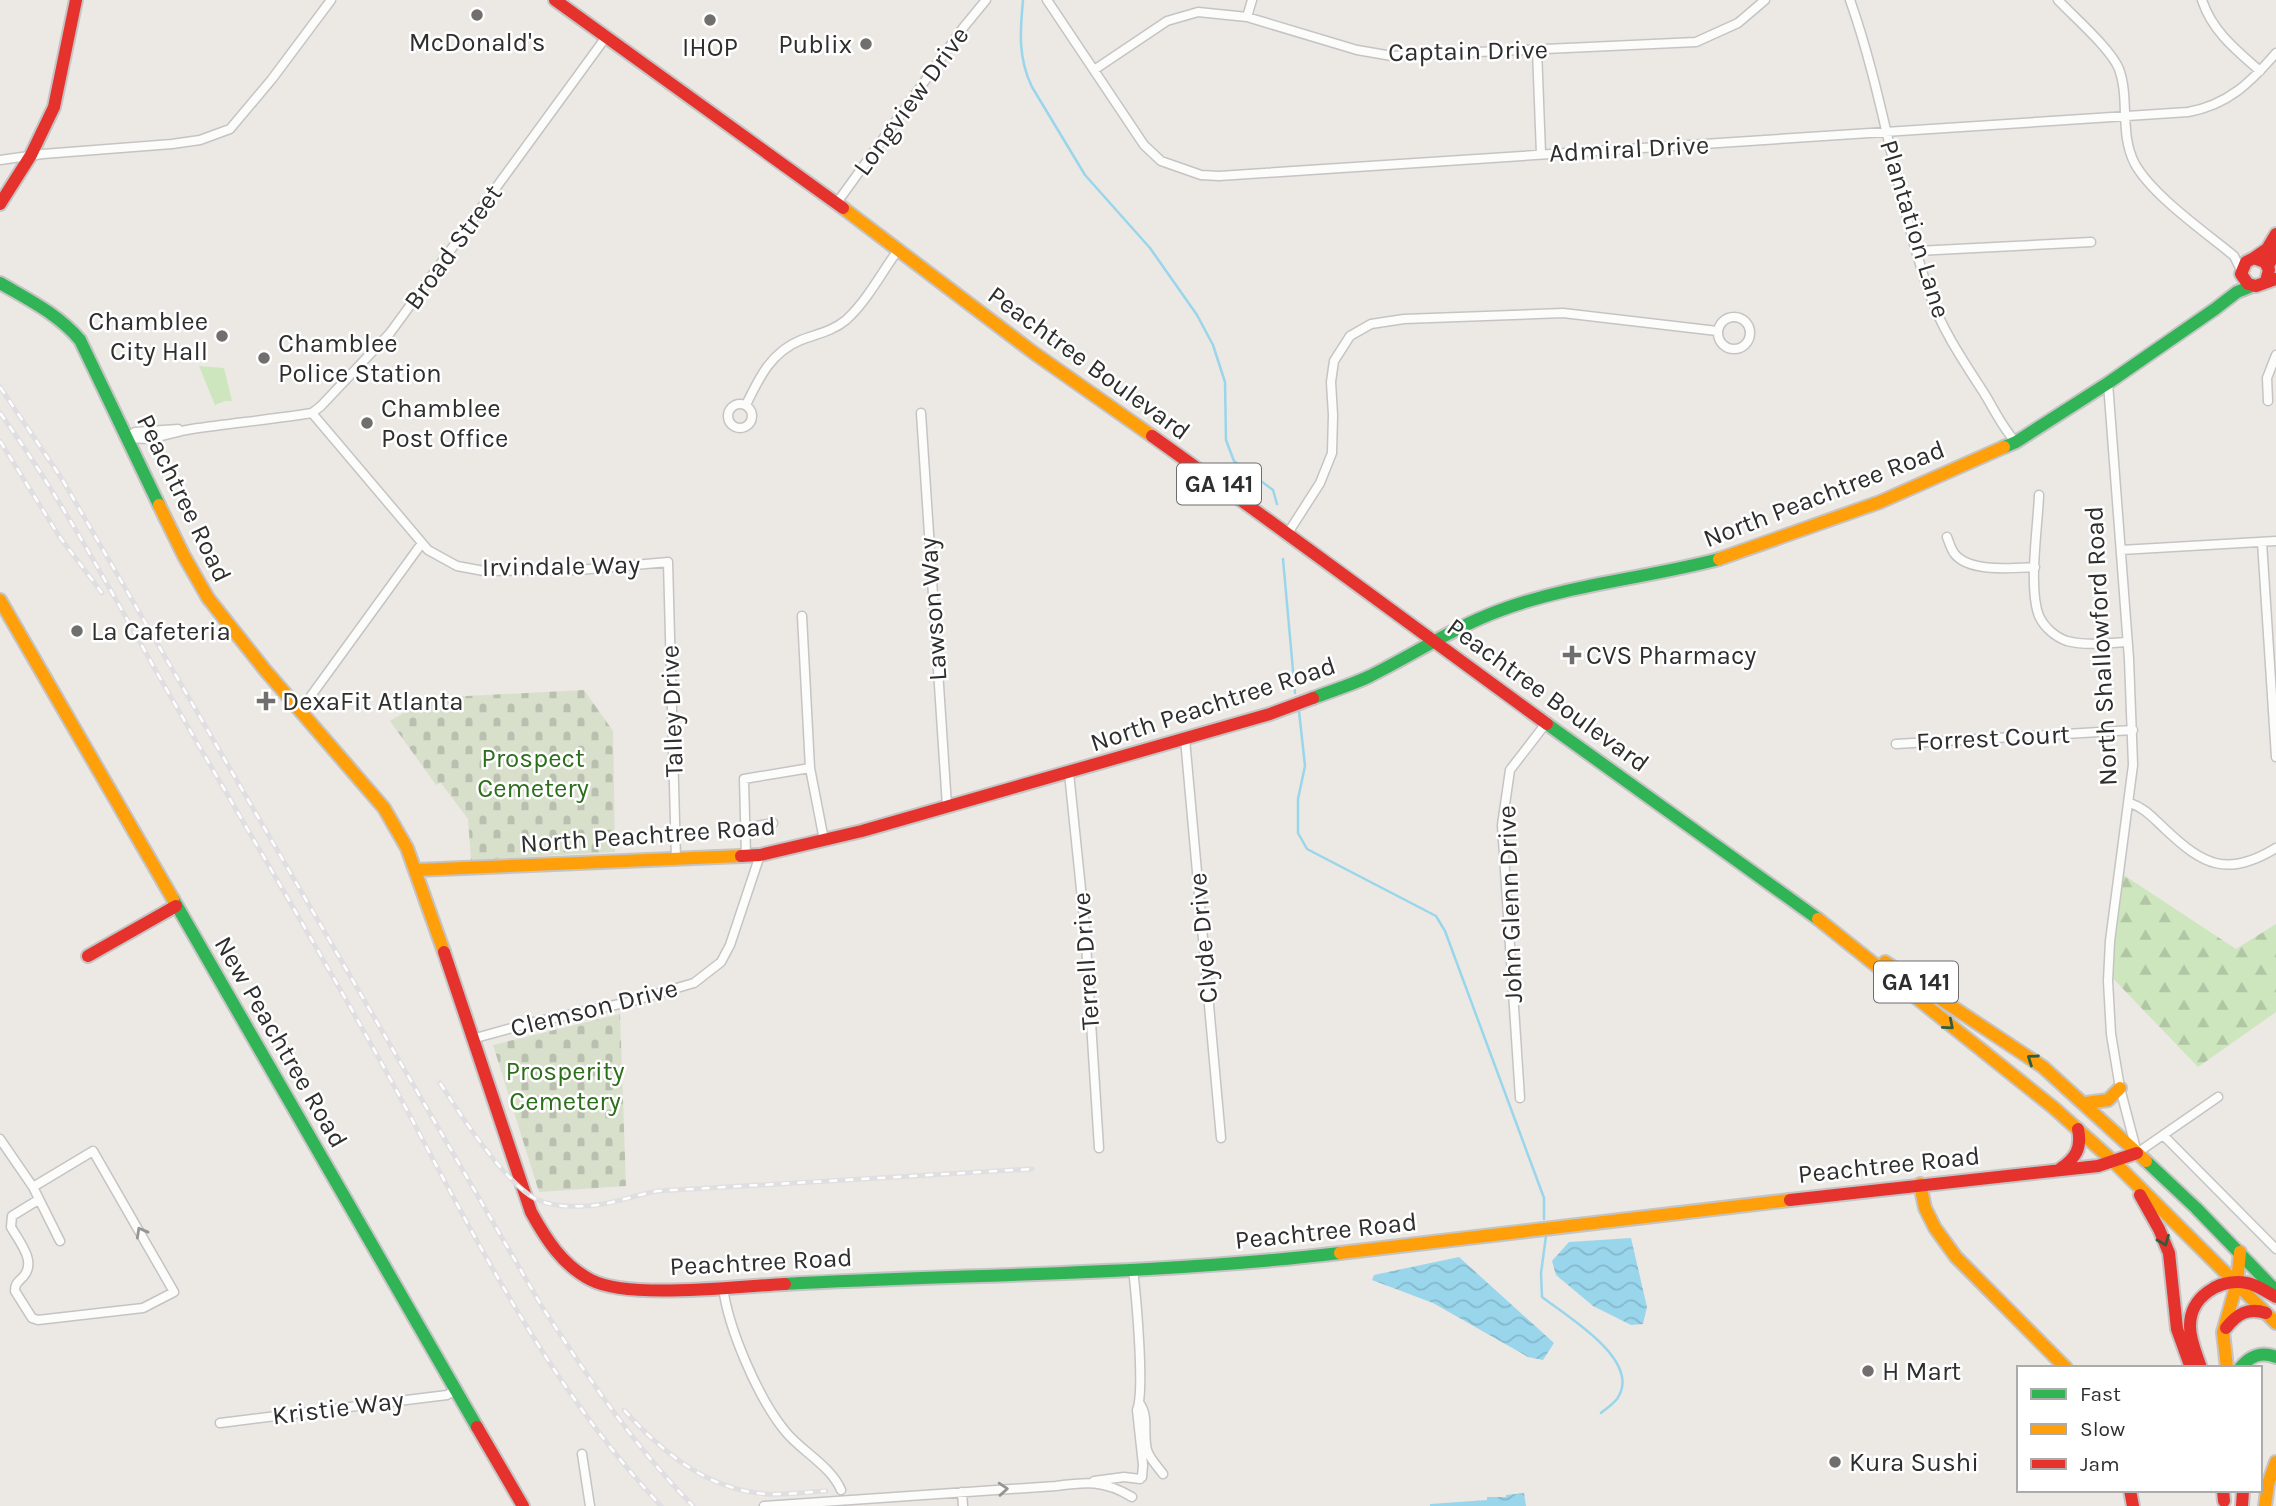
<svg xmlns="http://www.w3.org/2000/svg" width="2276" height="1506" font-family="Karla,sans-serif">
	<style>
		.grass { fill: #cee6be }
		.forest { fill: url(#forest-firs) }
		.cemetery { fill: url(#cemetery-stones) }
		.water { fill: url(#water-waves) }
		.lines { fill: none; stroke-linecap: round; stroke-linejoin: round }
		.stream { stroke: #99d6ec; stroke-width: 2.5 }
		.street-casing { stroke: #c5c4c5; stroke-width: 11 }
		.fast-casing { stroke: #c5c4c5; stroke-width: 16 }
		.slow-casing { stroke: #c5c4c5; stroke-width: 16 }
		.jam-casing { stroke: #c5c4c5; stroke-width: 16 }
		.street { stroke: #fcfcfb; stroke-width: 8 }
		.fast { stroke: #30b455; stroke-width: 12 }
		.slow { stroke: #ff9f0a; stroke-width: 12 }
		.jam { stroke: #e5322d; stroke-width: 12 }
		.rail-casing { stroke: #dfdfe1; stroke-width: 5 }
		.rail { stroke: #fff; stroke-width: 2.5; stroke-dasharray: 8; stroke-linecap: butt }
		.oneway { stroke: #2f5d3c }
		.oneway2 { stroke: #959594 }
		.poi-dot { fill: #706f6e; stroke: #fff; stroke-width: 2.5 }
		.labels { text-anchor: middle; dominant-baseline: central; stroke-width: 5; stroke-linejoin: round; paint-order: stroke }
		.shield { fill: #fff; stroke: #6d6d6d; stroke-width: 2 }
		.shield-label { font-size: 24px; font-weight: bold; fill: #2e2e2e }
		.poi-label { font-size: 26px; fill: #2e2e2e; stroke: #fff; text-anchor: start }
		.street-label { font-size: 26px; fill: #2e2e2e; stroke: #fff }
		.park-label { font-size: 26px; fill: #2c6e1b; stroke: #fff }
	</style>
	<defs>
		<pattern id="forest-firs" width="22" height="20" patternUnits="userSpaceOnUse" patternTransform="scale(1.75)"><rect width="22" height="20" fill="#cee6be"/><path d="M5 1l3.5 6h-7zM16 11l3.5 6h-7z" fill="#b1c6a4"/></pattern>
		<pattern id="cemetery-stones" width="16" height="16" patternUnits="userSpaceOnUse" patternTransform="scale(1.75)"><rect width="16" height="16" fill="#d8e0cc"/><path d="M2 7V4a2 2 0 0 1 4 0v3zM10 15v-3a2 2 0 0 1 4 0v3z" fill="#bac0b0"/></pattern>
		<pattern id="water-waves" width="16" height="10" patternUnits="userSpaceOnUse" patternTransform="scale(1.75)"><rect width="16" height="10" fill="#99d6ec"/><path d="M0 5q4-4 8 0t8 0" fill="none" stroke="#84b8cb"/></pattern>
	</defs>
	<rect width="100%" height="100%" fill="#ece8e4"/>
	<!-- grass -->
	<path class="grass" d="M 199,366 L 224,368 L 232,401 L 225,401 L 215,405 Z"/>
	<!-- forest -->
	<path class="forest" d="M 2116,870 L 2236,949 L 2276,924 L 2276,1012 L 2198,1067 L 2103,968 Z"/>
	<!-- cemetery -->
	<path class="cemetery" d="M 584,690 L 613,731 L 615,852 L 471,860 L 468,819 L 441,783 L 436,785 L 390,721 L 428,698 Z
		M 620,1014 L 626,1186 L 539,1192 L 493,1045 Z"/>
	<!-- water -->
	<path class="water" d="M 1631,1238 L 1647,1307 L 1643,1324 L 1631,1325 L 1593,1306 L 1556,1275 L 1552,1261 L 1569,1242 Z
		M 1459,1257 L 1554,1343 L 1543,1360 L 1528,1357 L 1433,1303 L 1372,1280 L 1374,1275 Z
		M 1524,1493 L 1526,1506 L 1430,1506 L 1430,1504 L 1487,1500 L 1487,1497 L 1506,1497 L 1506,1495 Z"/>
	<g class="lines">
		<!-- stream -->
		<path class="stream" d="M 1023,0 C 1020,32 1018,58 1032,87 L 1085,175 L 1150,248 L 1197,315 L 1213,345 L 1225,382 L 1226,440 L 1234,461 L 1273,490 L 1277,504
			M 1283,559 L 1295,693
			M 1299,711 L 1305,766 L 1298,799 L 1298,833 L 1307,849 L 1436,916 L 1445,931 L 1544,1198 L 1544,1219
			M 1546,1236 L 1541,1273 L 1542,1297 C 1565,1315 1644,1361 1617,1399 C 1613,1404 1606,1409 1601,1413"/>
		<defs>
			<path id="street" d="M 1047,0 L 1144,145 L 1161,161 L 1201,175 L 1219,176 L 2188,112 C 2228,105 2251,82 2276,53
				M 1850,0 C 1884,96 1896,198 1930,295 C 1942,330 1964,362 1984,393 C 1994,409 2003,429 2016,442
				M 2058,0 C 2073,16 2111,49 2119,69 C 2130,99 2119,134 2135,164 C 2153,196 2205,232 2234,256 L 2241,270
				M 2202,0 C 2212,31 2236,50 2260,71
				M 1247,17 L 1252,0
				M 1537,50 L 1541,154
				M 1094,70 L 1167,21 L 1198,12 L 1247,17 L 1357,50 L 1392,56 L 1696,42 L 1738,23 L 1765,0
				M 0,160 L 43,154 L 172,144 L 200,140 L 230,129 L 272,79 L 331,0
				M 836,204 L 963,28 L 986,0
				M 1917,251 L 2091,242
				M1718 333a16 16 0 1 1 32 0a16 16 0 1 1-32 0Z
				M 2108,383 L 2129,659 L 2133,765 L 2110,941 L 2108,981 L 2111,1034 L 2120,1088 L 2137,1153 L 2218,1097
				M 2268,401 L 2267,378 L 2276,355
				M728 416a12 12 0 1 1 24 0a12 12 0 1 1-24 0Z
				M 746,405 C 759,378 771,352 801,340 C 817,334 833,331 846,320 C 867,301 882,272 898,250
				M 312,413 L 428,550 L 457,566 L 484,571 L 579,570 L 668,562 L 676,859
				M 921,413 L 947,806
				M 128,437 C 150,443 170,432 192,429 C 227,424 264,420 299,415 L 312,413 L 321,406 L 390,333 L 606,37
				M 128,437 L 135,432 L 178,429
				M 2039,495 C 2038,526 2028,588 2039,616 C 2044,627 2055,637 2067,641 C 2087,646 2108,643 2127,642
				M 1288,533 L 1320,483 L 1332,453 L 1333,415 L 1331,382 L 1334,361 L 1350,336 L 1371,324 L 1404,319 L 1563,313 L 1717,331
				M 1947,537 C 1949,542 1951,549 1954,553 C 1968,573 2014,568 2035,567
				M 2262,542 L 2276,757
				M 2121,550 L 2276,541
				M 802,616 L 810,768 L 824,840
				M 300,711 L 422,543
				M 1185,739 L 1221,1138
				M 1896,744 L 2133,730
				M 1069,773 L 1085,928 L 1099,1148
				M 2130,803 C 2145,808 2153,818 2165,829 C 2203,865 2227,878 2276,848
				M 745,828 L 773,823
				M 746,856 L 744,779 L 810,768
				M 472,1039 L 530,1023 L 629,1002 L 694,983 L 721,962 L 730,945 L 760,855
				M 1520,1098 L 1502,825 L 1510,770 L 1547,722
				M 2163,1135 L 2276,1249
				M 0,1139 L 33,1187 L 60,1241
				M 33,1187 L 93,1151 L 174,1292 L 143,1308 L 38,1320 L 32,1318 L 15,1291 C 15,1284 17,1283 23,1277 C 37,1262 20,1243 11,1227 L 12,1216 L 38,1200
				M 1133,1269 C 1136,1295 1145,1391 1137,1410 L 1143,1465 L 1142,1477
				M 723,1287 C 728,1328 758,1398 785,1431 C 801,1451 831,1466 841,1490
				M 1140,1404 C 1149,1416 1143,1435 1147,1450 C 1150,1459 1157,1466 1163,1474
				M 220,1423 L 447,1395 L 456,1390
				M 582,1454 L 590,1506
				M 1094,1481 L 1124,1477 L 1140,1479
				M 962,1492 L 963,1506
				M 764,1506 L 1056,1486 C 1086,1482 1104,1480 1132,1497"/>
			<path id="fast" d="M 0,283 C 29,300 58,314 80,340 L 159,505
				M 2004,447 L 2016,442 L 2108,383 L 2215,309 L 2237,292 L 2252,286
				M 1313,698 C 1331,691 1351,685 1368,677 C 1413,655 1454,627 1501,610 C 1571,584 1648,578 1719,559
				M 1547,724 L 1818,919
				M 173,899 L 477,1427
				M 2146,1161 L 2196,1208 L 2276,1291
				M 785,1284 C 970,1274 1156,1275 1340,1253
				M 2240,1368 C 2250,1356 2261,1351 2276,1357"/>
			<path id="slow" d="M 843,208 L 1034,353 L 1152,436
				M 159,505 L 184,556 L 208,598 L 265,670 L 384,808 L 407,848 L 444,952
				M 1719,559 L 1880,502 L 2004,447
				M 0,600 L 173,899
				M 416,870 L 741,856
				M 1818,919 L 2054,1108 L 2114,1162 L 2276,1323
				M 1885,962 L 2043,1067 L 2146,1161
				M 2086,1103 L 2108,1100 L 2120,1088
				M 1920,1184 L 1925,1208 L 1935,1228 L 1956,1257 L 2066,1368
				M 1340,1253 L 1790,1200
				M 2227,1368 L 2223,1332 L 2237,1283 L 2240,1252
				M 2265,1506 L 2268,1484 L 2276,1462"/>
			<path id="jam" d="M 555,0 L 843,208
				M 0,204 L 31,155 L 54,107 L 76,0
				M 2254,258 L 2267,249 L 2276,234
				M 2268,266 L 2276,251
				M 2266,281 L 2269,270 L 2265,262 L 2254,258 L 2246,262 L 2241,274 L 2248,284 L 2256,286 L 2276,279
				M 1152,436 C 1285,531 1415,628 1547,724
				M 741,856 L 760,855 L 862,831 L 1270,714 L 1313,698
				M 444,952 L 531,1212 C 546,1239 562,1265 591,1280 C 630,1300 739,1286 785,1284
				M 88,956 L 176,906
				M 2060,1169 C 2076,1158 2082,1148 2078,1129
				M 2140,1195 L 2159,1229 L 2169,1253 L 2177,1329 L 2191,1368
				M 1790,1200 L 2098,1166 L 2137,1153
				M 2226,1328 C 2237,1314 2248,1307 2266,1313
				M 2201,1368 C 2197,1355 2190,1341 2190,1326 C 2190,1297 2219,1278 2247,1283 C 2257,1285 2267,1292 2276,1297
				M 477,1427 L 523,1506
				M 2130,1490 L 2133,1506
				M 2223,1490 L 2224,1501
				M 2242,1506 L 2243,1490"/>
		</defs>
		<!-- street casing -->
		<use href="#street" class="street-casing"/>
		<!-- fast casing -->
		<use href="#fast" class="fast-casing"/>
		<!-- slow casing -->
		<use href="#slow" class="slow-casing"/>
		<!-- jam casing -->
		<use href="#jam" class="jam-casing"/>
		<!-- street -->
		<use href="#street" class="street"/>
		<!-- fast -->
		<use href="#fast" class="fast"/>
		<!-- slow -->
		<use href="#slow" class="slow"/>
		<!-- jam -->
		<use href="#jam" class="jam"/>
		<defs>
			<path id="rail" d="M 0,387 L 62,479 L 541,1305 C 587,1376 633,1445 693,1506
				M 0,413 C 65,503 117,603 172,699 C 246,828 322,954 393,1084 C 472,1231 545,1383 661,1506
				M 0,441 L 59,536 L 102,593
				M 440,1083 C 459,1113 505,1183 536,1199 C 550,1206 568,1207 584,1206 C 609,1206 633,1195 658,1191 L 1032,1169
				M 624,1410 C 662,1452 706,1489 766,1494 C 786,1495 806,1492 826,1491"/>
		</defs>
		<!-- rail casing -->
		<use href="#rail" class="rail-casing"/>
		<!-- rail -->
		<use href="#rail" class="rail"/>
	</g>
	<!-- one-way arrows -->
	<defs><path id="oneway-chevron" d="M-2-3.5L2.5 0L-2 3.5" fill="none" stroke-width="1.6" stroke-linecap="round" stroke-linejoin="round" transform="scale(1.75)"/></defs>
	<g class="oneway">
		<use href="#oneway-chevron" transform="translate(1949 1025) rotate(40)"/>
		<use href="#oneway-chevron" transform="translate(2032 1059) rotate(-145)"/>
		<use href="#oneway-chevron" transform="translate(2164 1241) rotate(68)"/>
	</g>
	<g class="oneway2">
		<use href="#oneway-chevron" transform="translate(141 1232) rotate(-119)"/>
		<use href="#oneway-chevron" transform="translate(1003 1489) rotate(-4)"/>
	</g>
	<!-- markers -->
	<g class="poi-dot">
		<circle cx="477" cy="15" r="7"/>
		<circle cx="710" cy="20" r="7"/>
		<circle cx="866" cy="44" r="7"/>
		<circle cx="222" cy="336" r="7"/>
		<circle cx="264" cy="358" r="7"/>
		<circle cx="367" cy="423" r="7"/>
		<circle cx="77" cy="631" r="7"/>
		<path d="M1568.5 644.5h7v7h7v7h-7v7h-7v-7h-7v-7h7z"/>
		<path d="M262.5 690.5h7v7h7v7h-7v7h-7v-7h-7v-7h7z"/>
		<circle cx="1868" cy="1371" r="7"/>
		<circle cx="1835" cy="1462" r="7"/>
	</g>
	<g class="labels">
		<!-- shield labels -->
		<g class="shield">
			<rect x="1177" y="463.5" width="84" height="41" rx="5"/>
			<rect x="1874" y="961.5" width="84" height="41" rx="5"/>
		</g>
		<g class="shield-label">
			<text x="1219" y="484">GA 141</text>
			<text x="1916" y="982">GA 141</text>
		</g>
		<!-- poi labels -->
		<g class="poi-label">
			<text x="477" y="42" text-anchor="middle">McDonald's</text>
			<text x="852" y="44" text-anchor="end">Publix</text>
			<text x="710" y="47" text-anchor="middle">IHOP</text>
			<text x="208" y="321" text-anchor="end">Chamblee<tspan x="208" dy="30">City Hall</tspan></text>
			<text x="278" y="343">Chamblee<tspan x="278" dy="30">Police Station</tspan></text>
			<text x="381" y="408">Chamblee<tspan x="381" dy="30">Post Office</tspan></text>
			<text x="91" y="631">La Cafeteria</text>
			<text x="1586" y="655">CVS Pharmacy</text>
			<text x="282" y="701">DexaFit Atlanta</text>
			<text x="1882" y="1371">H Mart</text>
			<text x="1849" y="1462">Kura Sushi</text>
		</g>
		<!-- street labels -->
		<g class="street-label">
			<text transform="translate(1468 51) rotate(-1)">Captain Drive</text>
			<text transform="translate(911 101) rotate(-54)">Longview Drive</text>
			<text transform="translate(1629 149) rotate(-3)">Admiral Drive</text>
			<text transform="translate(1915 229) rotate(73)">Plantation Lane</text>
			<text transform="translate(453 247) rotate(-54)">Broad Street</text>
			<text transform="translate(1089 363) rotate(36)">Peachtree Boulevard</text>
			<text transform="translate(1824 494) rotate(-21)">North Peachtree Road</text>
			<text transform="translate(184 498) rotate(64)">Peachtree Road</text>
			<text transform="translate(561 566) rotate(-1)">Irvindale Way</text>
			<text transform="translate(933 609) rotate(-94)">Lawson Way</text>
			<text transform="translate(2101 646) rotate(-93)">North Shallowford Road</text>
			<text transform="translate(1548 695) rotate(36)">Peachtree Boulevard</text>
			<text transform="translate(1213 704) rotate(-18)">North Peachtree Road</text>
			<text transform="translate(672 711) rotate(-92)">Talley Drive</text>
			<text transform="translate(1993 738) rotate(-3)">Forrest Court</text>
			<text transform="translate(648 835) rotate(-4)">North Peachtree Road</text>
			<text transform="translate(1510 904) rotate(-92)">John Glenn Drive</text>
			<text transform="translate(1203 938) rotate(-95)">Clyde Drive</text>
			<text transform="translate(1086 961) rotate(-94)">Terrell Drive</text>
			<text transform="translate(594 1008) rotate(-14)">Clemson Drive</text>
			<text transform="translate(281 1042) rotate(60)">New Peachtree Road</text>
			<text transform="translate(1889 1165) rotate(-6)">Peachtree Road</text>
			<text transform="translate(1326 1231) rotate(-6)">Peachtree Road</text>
			<text transform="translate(761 1262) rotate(-3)">Peachtree Road</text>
			<text transform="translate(338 1408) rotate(-7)">Kristie Way</text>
		</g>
		<!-- park labels -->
		<g class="park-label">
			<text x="533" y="758">Prospect<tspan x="533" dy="30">Cemetery</tspan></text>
			<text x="565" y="1071">Prosperity<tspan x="565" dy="30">Cemetery</tspan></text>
		</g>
	</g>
	<!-- legend -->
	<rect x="2017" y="1366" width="245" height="126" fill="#ffffff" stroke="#ababab" stroke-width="2"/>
	<rect x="2031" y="1389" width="35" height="10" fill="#30b455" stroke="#ababab" stroke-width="2"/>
	<text x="2080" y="1401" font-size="21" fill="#2e2e2e">Fast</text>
	<rect x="2031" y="1424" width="35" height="10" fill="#ff9f0a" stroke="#ababab" stroke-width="2"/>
	<text x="2080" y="1436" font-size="21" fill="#2e2e2e">Slow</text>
	<rect x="2031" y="1459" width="35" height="10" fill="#e5322d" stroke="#ababab" stroke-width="2"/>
	<text x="2080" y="1471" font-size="21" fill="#2e2e2e">Jam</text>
</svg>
